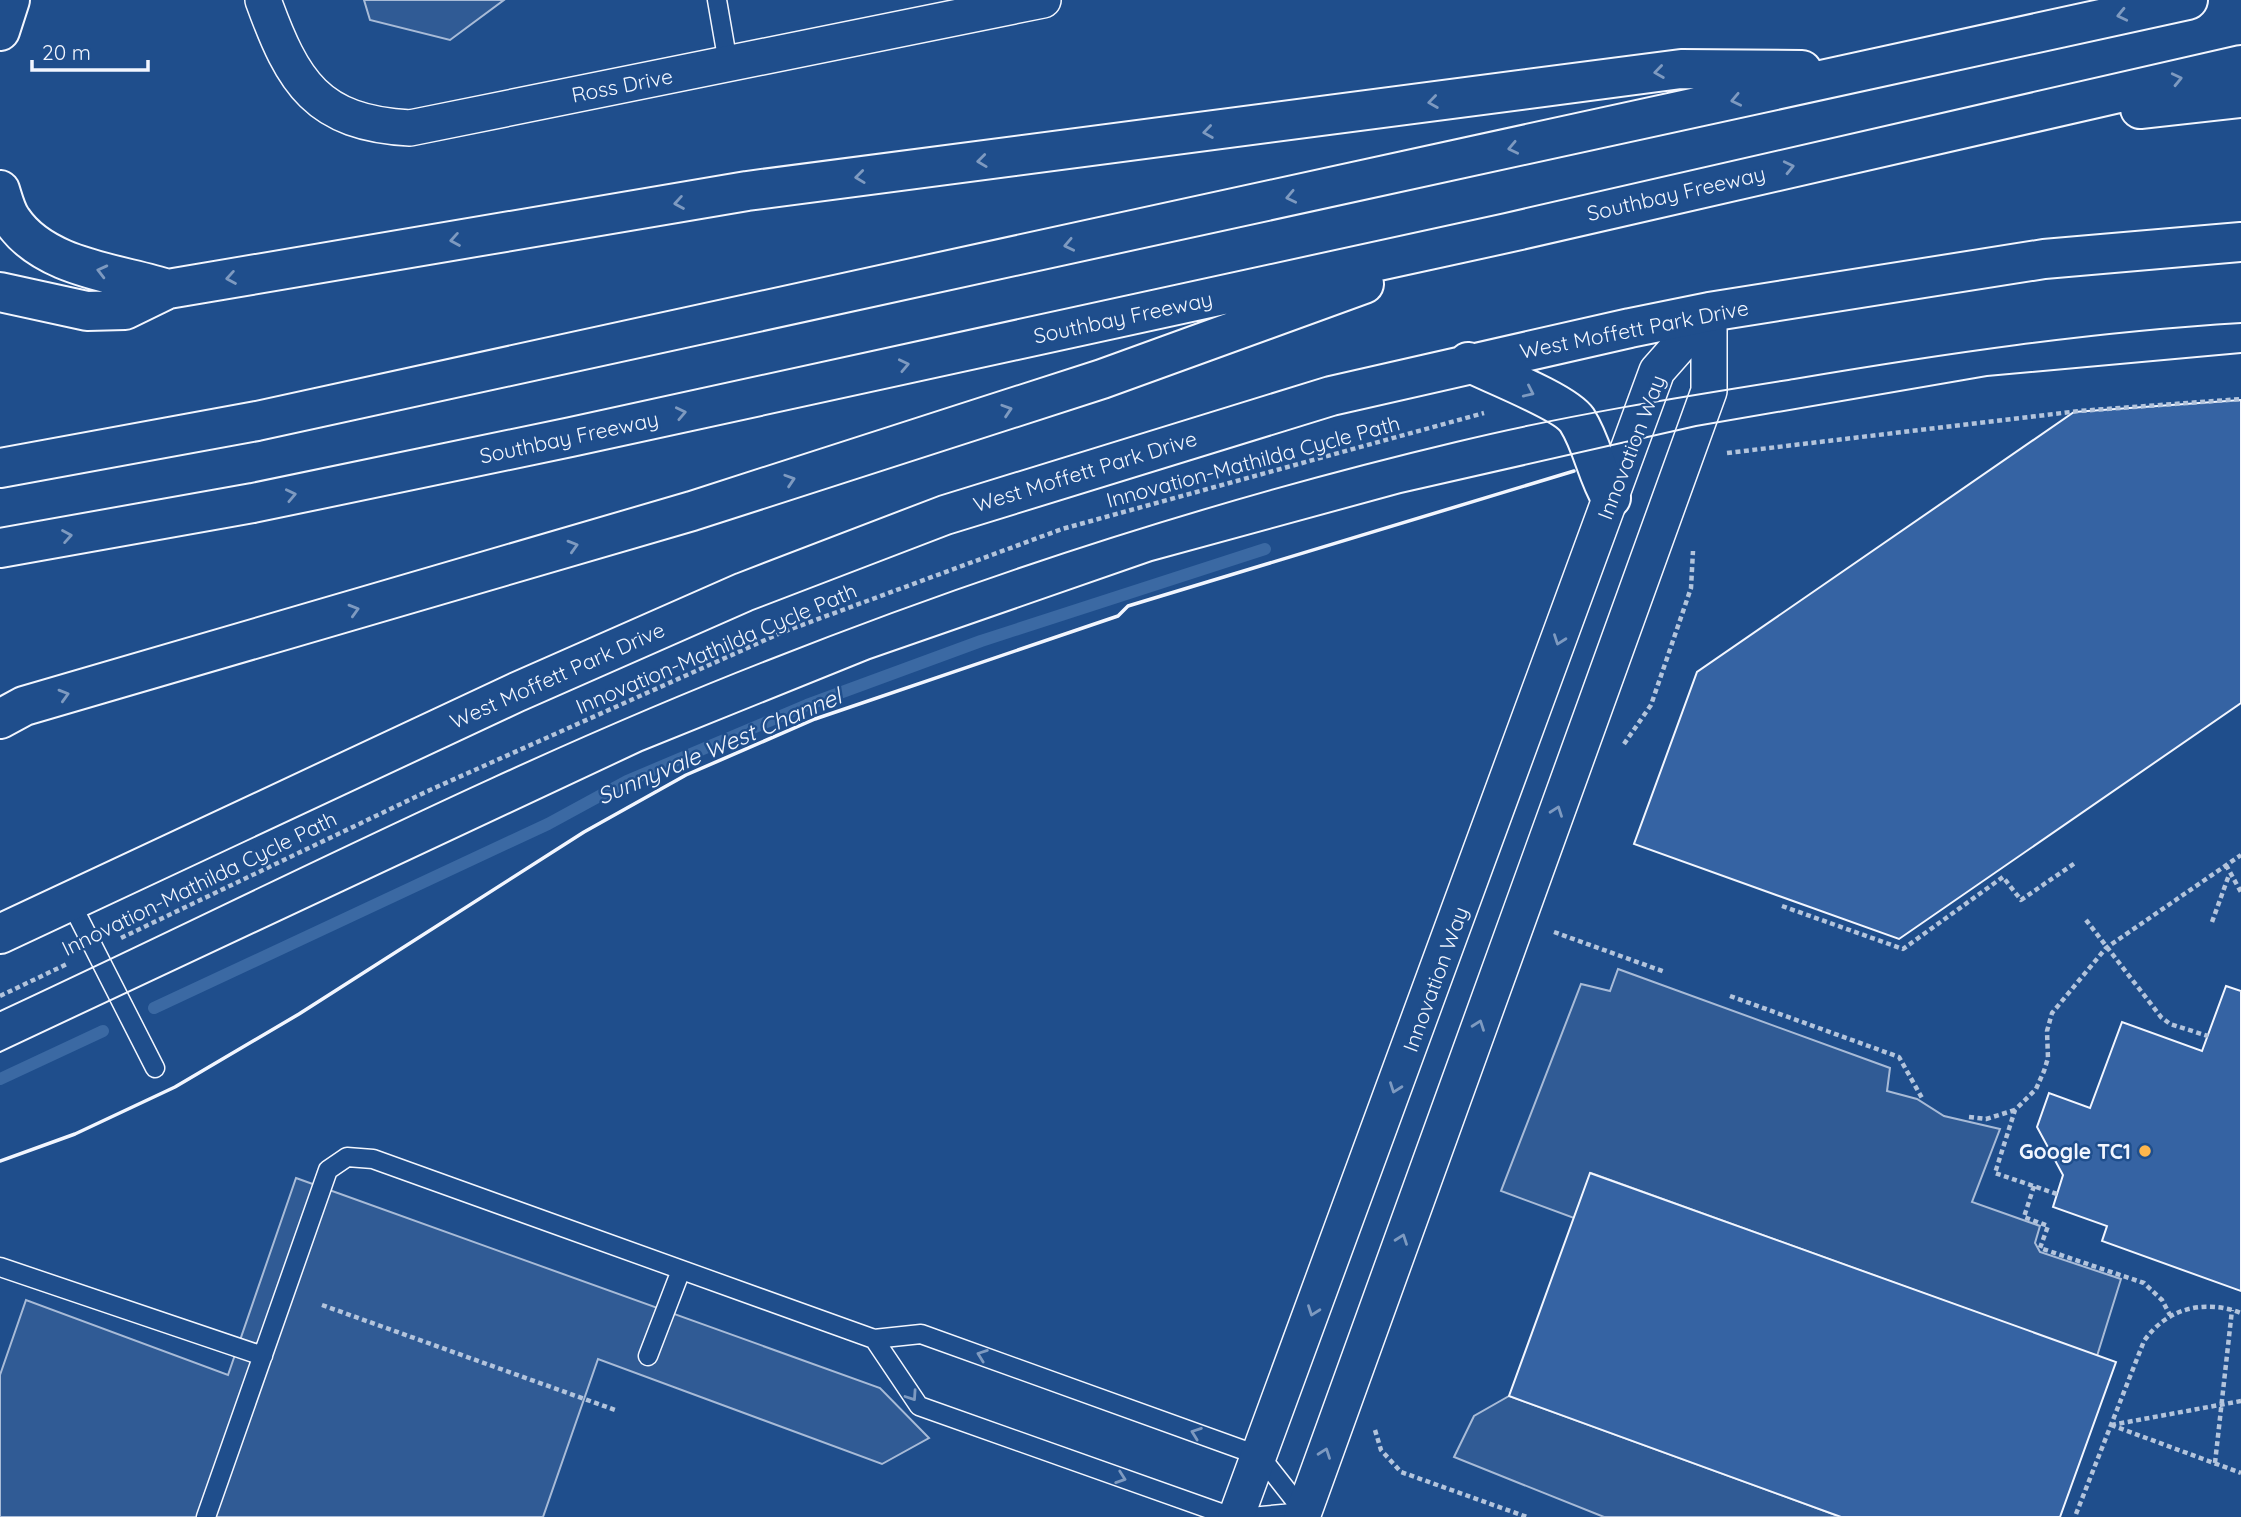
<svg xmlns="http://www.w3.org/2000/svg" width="2241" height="1517" font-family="Quicksand,sans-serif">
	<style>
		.parking { fill: #305b95; stroke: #a8bbd7; stroke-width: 2 }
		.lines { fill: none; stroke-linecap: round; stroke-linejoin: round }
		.stream { stroke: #3b69a3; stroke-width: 12 }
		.building { fill: #3563a3; stroke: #f2f6ff; stroke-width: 2 }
		.service-casing { stroke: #f2f6ff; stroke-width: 21 }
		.minor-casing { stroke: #f2f6ff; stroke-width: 38 }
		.secondary-casing { stroke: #f2f6ff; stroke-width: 42 }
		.primary-casing { stroke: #f2f6ff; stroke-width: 42 }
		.motorway-casing { stroke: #f2f6ff; stroke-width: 42 }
		.path { stroke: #b3c4dc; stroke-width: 4.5; stroke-dasharray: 5 3.5; stroke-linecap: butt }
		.service { stroke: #1f4e8c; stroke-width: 18 }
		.minor { stroke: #1f4e8c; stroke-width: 35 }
		.secondary { stroke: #1f4e8c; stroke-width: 38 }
		.primary { stroke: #1f4e8c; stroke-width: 38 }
		.motorway { stroke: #1f4e8c; stroke-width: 38 }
		.tram { stroke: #f2f6ff; stroke-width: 2 }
		.wall { stroke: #f2f6ff; stroke-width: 3.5 }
		.oneway { stroke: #7e9ac0 }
		.poi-dot { fill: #ffb74d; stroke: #1f4e8c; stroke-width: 2.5 }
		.labels { text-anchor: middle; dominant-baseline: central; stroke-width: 5; stroke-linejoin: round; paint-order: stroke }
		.street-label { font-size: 21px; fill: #f2f6ff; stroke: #1f4e8c }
		.poi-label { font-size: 21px; font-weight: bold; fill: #f2f6ff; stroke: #1f4e8c; text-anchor: end }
		.water-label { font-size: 23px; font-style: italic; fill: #f2f6ff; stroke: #1f4e8c }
	</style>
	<rect width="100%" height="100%" fill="#1f4e8c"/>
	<!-- parking -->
	<path class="parking" d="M 364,0 L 504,0 L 450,40 L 370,20 Z
		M 1618,969 L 1890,1068 L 1887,1091 L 1917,1099 L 1944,1116 L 2000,1129 L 1972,1202 L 2040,1226 L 2035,1243 L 2040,1252 L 2121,1279 L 2097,1356 L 1591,1173 L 1574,1218 L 1501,1191 L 1581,984 L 1610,991 Z
		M 296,1178 L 880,1388 L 929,1438 L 882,1464 L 598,1359 L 543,1517 L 0,1517 L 0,1375 L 26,1300 L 228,1375 Z
		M 1509,1396 L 1841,1517 L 1604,1517 L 1454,1457 L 1474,1416 Z"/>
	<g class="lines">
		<!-- stream -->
		<path class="stream" d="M 154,1008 L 548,824 L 627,781 L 807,705 L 981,641 L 1265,549
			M 0,1079 L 103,1031"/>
	</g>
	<!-- building -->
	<path class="building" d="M 2241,400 L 2241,703 L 1899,939 L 1634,844 L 1697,672 L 2074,412 Z
		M 2226,986 L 2241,991 L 2241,1291 L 2102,1241 L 2107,1226 L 2053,1207 L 2063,1175 L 2037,1127 L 2049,1093 L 2090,1108 L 2122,1022 L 2202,1051 Z
		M 1590,1173 L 2116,1362 L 2060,1517 L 1841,1517 L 1509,1396 Z"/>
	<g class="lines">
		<defs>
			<path id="service" d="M 717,0 L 728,63
				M 71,903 L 155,1068
				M 0,1267 L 263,1356
				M 874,1339 L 919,1406 L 1232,1517
				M 648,1356 L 681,1270
				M 206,1517 L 328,1170 L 347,1157 L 373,1159 L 874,1339 L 921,1334 L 1260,1456 L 1304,1512
				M 1250,1517 L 1304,1512"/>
			<path id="minor" d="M 263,0 C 293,83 317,123 410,128 L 1043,0
				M 1236,1517 L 1657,371 L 1709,312
				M 1302,1517 L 1709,391 L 1709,312"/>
			<path id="secondary" d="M 1468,362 C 1490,373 1565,402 1577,420 C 1593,445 1596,473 1611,498
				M 0,934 L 517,692 L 744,592 L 945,515 L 1331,396 L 1630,328 L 1709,312 L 2044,259 L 2241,242"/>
			<path id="primary" d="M 0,31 L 10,0"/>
			<path id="motorway" d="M 2140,109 L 2241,98
				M 0,190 C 3,199 6,212 12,220 C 44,268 117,273 168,289
				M 0,292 L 87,311 L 125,310 L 168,289 L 747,191 L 1681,69 L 1802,70
				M 0,468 L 257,421 L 2188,0
				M 0,548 L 253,503 L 571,437 L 1507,233 L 2241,65
				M 0,719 L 24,706 L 692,511 L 1102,379 L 1364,284"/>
		</defs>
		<!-- service casing -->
		<use href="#service" class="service-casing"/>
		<!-- minor casing -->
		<use href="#minor" class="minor-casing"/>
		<!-- secondary casing -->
		<use href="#secondary" class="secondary-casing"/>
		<!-- primary casing -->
		<use href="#primary" class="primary-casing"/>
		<!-- motorway casing -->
		<use href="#motorway" class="motorway-casing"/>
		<!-- path -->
		<path class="path" d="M 1727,453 L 2079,411 L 2241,399
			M 1624,744 L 1651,705 L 1691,588 L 1693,551
			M 2226,865 L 2241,892
			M 1782,906 L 1903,949 L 2003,877 L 2021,900 L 2075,863
			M 2086,920 L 2161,1017 L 2170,1024 L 2208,1036
			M 2212,922 L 2229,875
			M 1554,932 L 1665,972
			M 121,938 L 430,790 L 783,632 L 1062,529 L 1484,413
			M 0,996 L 69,963
			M 1730,996 L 1899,1057 L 1922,1098
			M 1969,1117 L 1986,1119 L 2015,1110
			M 2034,1186 L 2024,1217 L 2048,1226 L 2040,1248 L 2144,1283 L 2162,1300 L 2170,1315
			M 2057,1194 L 1995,1173 L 2015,1110 L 2036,1089 L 2044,1071 L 2048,1058 L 2047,1031 L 2052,1013 L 2106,948 L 2241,855
			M 322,1305 L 618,1411
			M 2111,1425 L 2241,1473
			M 2111,1425 L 2241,1401
			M 1375,1430 L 1381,1450 L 1401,1472 L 1527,1517
			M 2215,1463 L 2232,1310
			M 2076,1514 L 2144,1341 C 2167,1308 2204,1299 2241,1313"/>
		<!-- service -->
		<use href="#service" class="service"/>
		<!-- minor -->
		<use href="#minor" class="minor"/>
		<!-- secondary -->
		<use href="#secondary" class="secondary"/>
		<!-- primary -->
		<use href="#primary" class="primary"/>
		<!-- motorway -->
		<use href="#motorway" class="motorway"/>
		<!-- tram -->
		<path class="tram" d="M 0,1011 C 254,893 505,763 766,661 C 991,572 1221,498 1456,442 C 1567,415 1681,397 1794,379 C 1942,354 2091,332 2241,323
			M 0,1052 L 642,751 L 870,659 L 1152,561 L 1401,493 L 1696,426 L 1987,376 L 2241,353"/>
		<!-- wall -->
		<path class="wall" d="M 0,1161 L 75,1134 L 175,1087 L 299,1014 L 584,832 L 686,775 L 815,719 L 1118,616 L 1128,606 L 1574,471"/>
	</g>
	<!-- one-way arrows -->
	<defs><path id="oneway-chevron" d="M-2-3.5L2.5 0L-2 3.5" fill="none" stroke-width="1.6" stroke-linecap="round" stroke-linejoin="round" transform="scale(1.75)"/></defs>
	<g class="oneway">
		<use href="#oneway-chevron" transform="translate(2122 15) rotate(167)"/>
		<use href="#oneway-chevron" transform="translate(1659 72) rotate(172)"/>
		<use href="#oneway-chevron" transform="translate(2177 79) rotate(-13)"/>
		<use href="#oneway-chevron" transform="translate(1736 100) rotate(168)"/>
		<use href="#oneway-chevron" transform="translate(1433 102) rotate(172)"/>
		<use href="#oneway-chevron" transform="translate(1208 132) rotate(172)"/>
		<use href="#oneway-chevron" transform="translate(1513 148) rotate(168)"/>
		<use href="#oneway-chevron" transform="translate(982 161) rotate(173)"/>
		<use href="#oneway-chevron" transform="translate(1789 167) rotate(-13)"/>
		<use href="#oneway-chevron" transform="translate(860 177) rotate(173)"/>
		<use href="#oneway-chevron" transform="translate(1291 197) rotate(168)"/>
		<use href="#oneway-chevron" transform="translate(679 203) rotate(170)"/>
		<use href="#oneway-chevron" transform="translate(455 240) rotate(170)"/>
		<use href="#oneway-chevron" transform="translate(1069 245) rotate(168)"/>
		<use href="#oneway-chevron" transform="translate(102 271) rotate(-166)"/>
		<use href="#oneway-chevron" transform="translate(231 278) rotate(170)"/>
		<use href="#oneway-chevron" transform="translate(904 365) rotate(-12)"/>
		<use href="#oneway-chevron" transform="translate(1529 392) rotate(25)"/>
		<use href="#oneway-chevron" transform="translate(1007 410) rotate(-18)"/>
		<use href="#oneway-chevron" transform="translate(681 413) rotate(-12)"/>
		<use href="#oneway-chevron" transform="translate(790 480) rotate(-18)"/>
		<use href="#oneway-chevron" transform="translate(291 495) rotate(-12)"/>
		<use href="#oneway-chevron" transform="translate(67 536) rotate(-10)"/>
		<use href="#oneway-chevron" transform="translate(573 546) rotate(-16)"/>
		<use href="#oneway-chevron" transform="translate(354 610) rotate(-16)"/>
		<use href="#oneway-chevron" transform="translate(1559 640) rotate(110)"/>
		<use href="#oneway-chevron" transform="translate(64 695) rotate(-16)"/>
		<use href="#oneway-chevron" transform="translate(1557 811) rotate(-70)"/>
		<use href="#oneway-chevron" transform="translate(1479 1025) rotate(-70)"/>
		<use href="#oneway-chevron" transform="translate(1395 1088) rotate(110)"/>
		<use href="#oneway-chevron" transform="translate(1402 1239) rotate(-70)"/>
		<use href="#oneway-chevron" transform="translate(1313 1311) rotate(110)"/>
		<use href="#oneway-chevron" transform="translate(982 1355) rotate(-160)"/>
		<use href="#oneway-chevron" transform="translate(912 1396) rotate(56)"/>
		<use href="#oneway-chevron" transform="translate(1196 1433) rotate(-160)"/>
		<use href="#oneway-chevron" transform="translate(1325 1453) rotate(-70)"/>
		<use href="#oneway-chevron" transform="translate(1121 1478) rotate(19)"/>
	</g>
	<!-- markers -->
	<circle class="poi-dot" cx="2145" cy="1151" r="7"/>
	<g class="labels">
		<!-- street labels -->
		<g class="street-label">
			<text transform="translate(622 85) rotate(-11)">Ross Drive</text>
			<text transform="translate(1676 193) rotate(-13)">Southbay Freeway</text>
			<text transform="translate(1123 317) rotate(-12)">Southbay Freeway</text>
			<text transform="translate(1634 329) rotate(-11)">West Moffett Park Drive</text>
			<text transform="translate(569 437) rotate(-12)">Southbay Freeway</text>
			<text transform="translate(1631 447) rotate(-69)">Innovation Way</text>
			<text transform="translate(1253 461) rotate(-15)">Innovation-Mathilda Cycle Path</text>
			<text transform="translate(1085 471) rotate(-17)">West Moffett Park Drive</text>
			<text transform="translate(716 648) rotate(-23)">Innovation-Mathilda Cycle Path</text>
			<text transform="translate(557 675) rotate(-24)">West Moffett Park Drive</text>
			<text transform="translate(199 883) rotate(-26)">Innovation-Mathilda Cycle Path</text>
			<text transform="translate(1435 979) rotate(-70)">Innovation Way</text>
		</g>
		<!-- poi labels -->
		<g class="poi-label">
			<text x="2131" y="1151">Google TC1</text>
		</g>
		<!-- water labels -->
		<g class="water-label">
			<text transform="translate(719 746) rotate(-23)">Sunnyvale West Channel</text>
		</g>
	</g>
	<!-- scale -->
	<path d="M32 60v10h116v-10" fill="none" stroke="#f2f6ff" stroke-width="3.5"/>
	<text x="42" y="60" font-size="21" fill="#f2f6ff" stroke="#1f4e8c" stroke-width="5" paint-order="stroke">20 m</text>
</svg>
